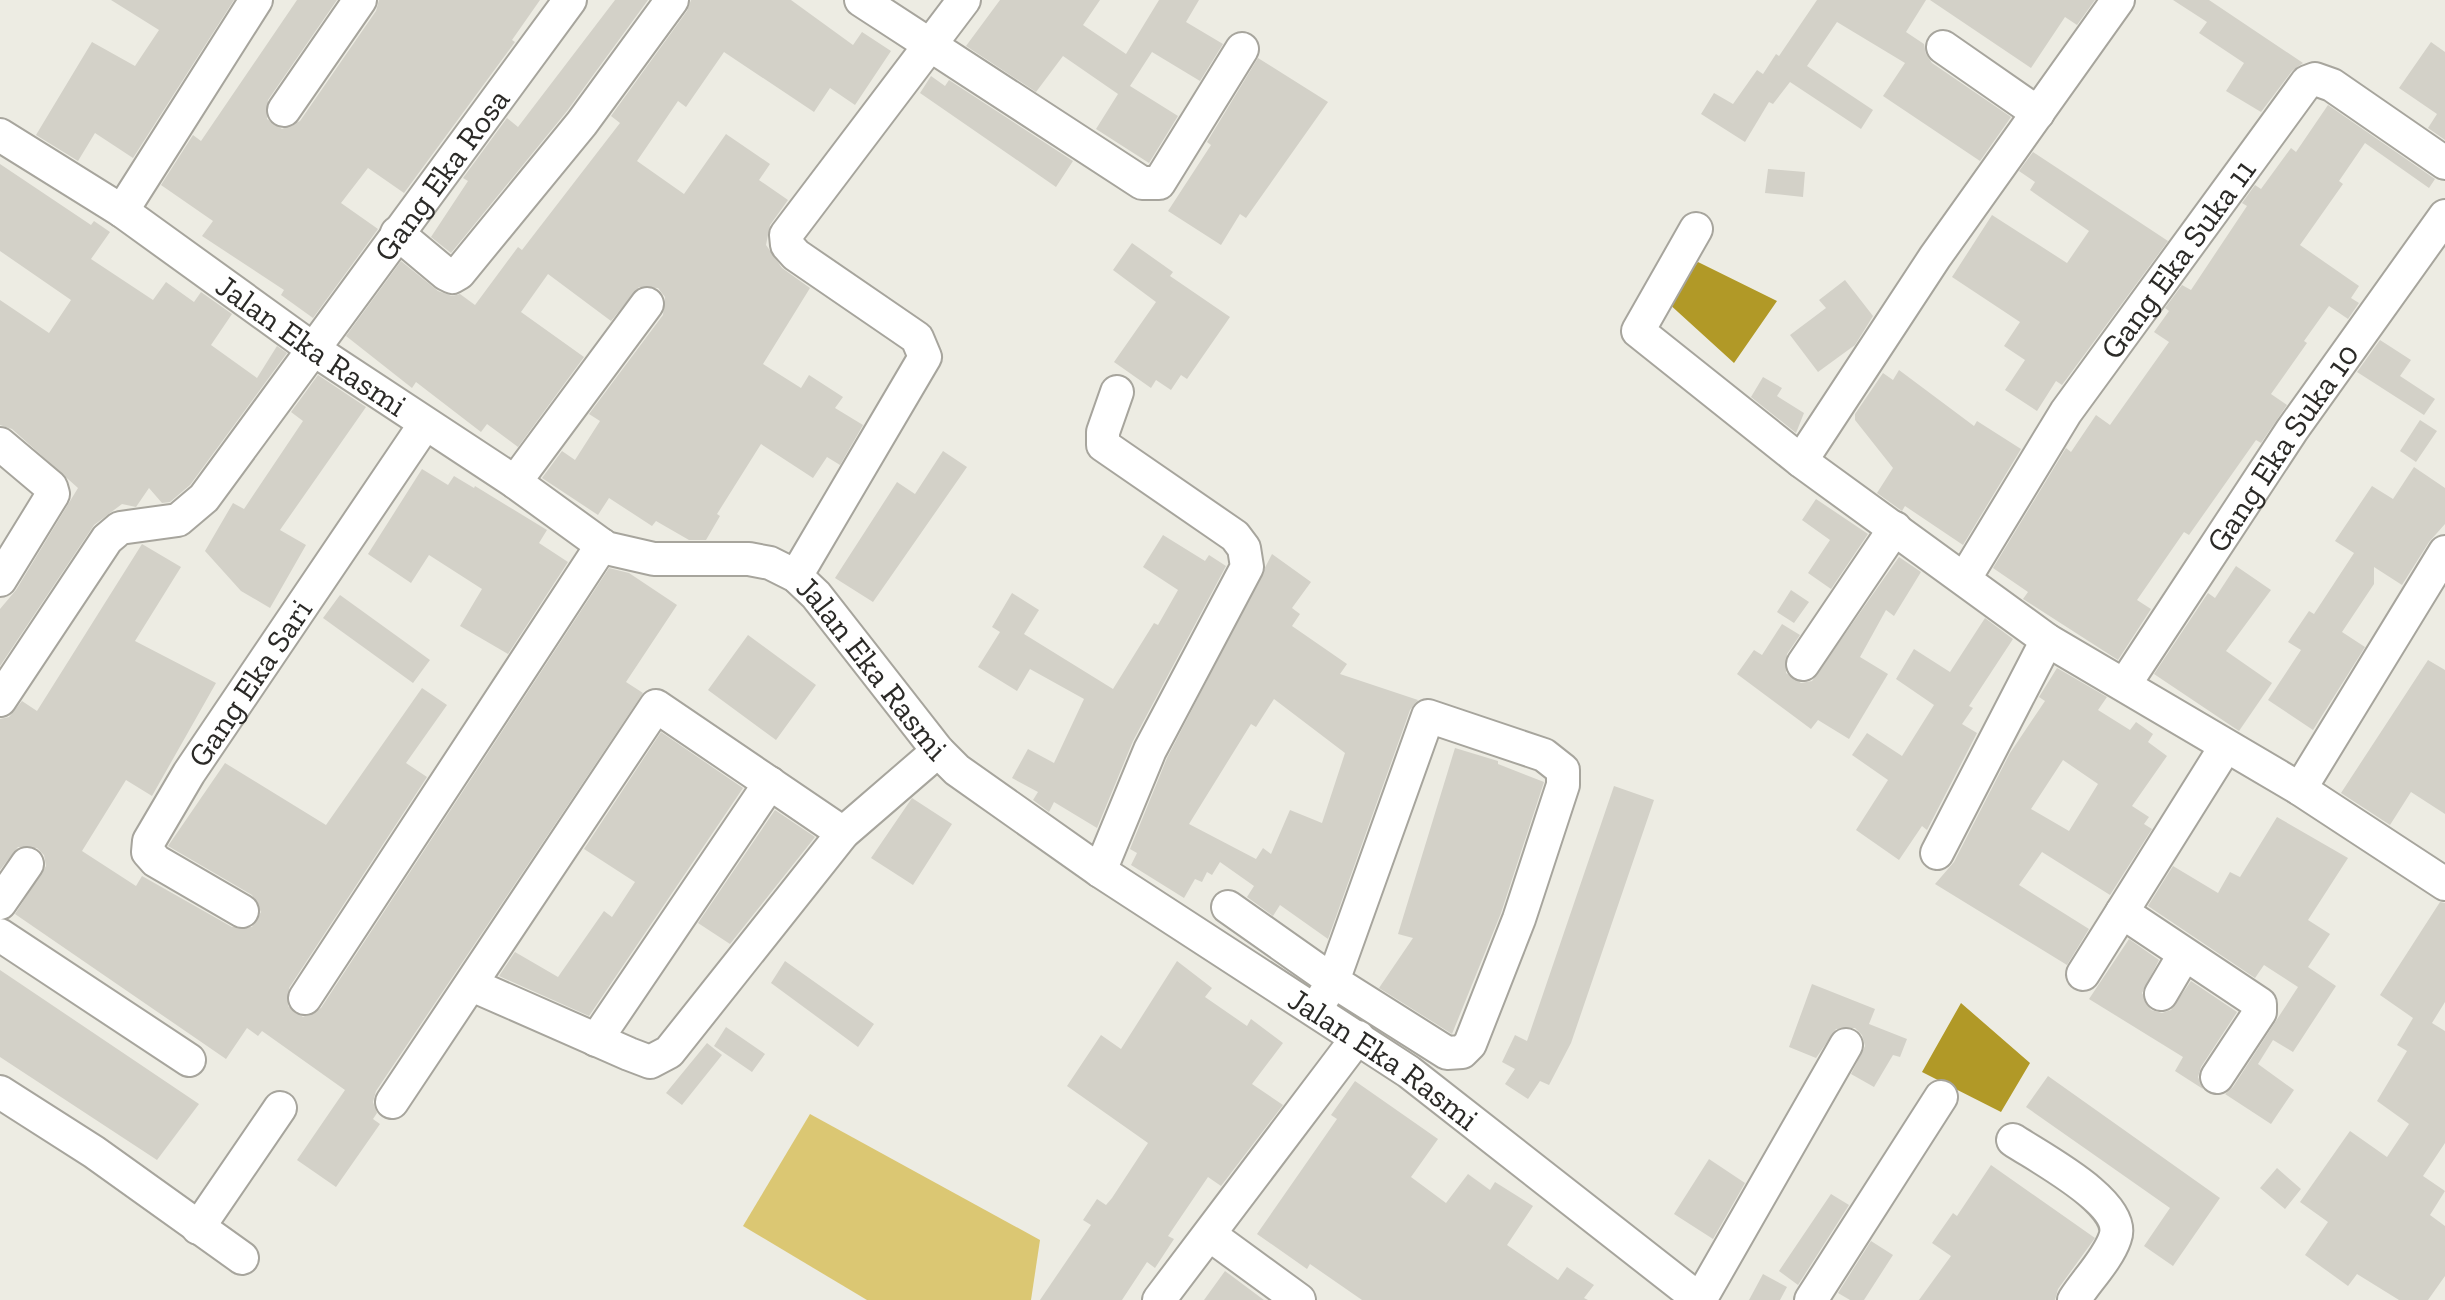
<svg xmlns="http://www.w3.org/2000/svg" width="2445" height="1300" font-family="'Zilla Slab',serif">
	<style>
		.green { fill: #dbc773 }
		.water { fill: #b19927 }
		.building { fill: #d3d1c8; fill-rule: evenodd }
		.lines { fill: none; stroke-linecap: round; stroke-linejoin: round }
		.minor-casing { stroke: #a7a59d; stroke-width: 36 }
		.minor { stroke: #fff; stroke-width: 32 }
		.labels { text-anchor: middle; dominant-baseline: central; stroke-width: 6; stroke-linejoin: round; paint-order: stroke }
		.street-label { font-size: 32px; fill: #2b2a27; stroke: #fbf9f0 }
	</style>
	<rect width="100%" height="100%" fill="#edece3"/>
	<!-- green -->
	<path class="green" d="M 810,1114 L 1040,1240 L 1031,1300 L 867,1300 L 743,1226 Z"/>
	<!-- water -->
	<path class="water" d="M 1698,262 L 1777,301 L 1734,363 L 1667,302 Z
		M 1961,1003 L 2030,1063 L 2001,1112 L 1922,1072 Z"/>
	<!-- building -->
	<path class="building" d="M 111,0 L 234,0 L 133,158 L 95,133 L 78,161 L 36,135 L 92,42 L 135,66 L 159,30 Z
		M 297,0 L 337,0 L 268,100 L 267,119 L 282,129 L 300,121 L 376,11 L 379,0 L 540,0 L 512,40 L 515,42 L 404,193 L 368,168 L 341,203 L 378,229 L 313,318 L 281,295 L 284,290 L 202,236 L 213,221 L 161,185 L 193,135 L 201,141 Z
		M 615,0 L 648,0 L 567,111 L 451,253 L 431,237 L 468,181 L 463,178 L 507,118 L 518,127 Z
		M 691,0 L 791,0 L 853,45 L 862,32 L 891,51 L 855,105 L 830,88 L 814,112 L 724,52 L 686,107 L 678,101 L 637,161 L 684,194 L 726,134 L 770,164 L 759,180 L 788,200 L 770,225 L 766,245 L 782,268 L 810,288 L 763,364 L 801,388 L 809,375 L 843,397 L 835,408 L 863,425 L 840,465 L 827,457 L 813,478 L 761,444 L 717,514 L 720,516 L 706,540 L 689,540 L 656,521 L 652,526 L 609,498 L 598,515 L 542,478 L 562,451 L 575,460 L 600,421 L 589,414 L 663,315 L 665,297 L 658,288 L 639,287 L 611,321 L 548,274 L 521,312 L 584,357 L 518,447 L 487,424 L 481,432 L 416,382 L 412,388 L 346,336 L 401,261 L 438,291 L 452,296 L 460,294 L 475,305 L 518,247 L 522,250 L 620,123 L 611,116 L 687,11 Z
		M 1000,0 L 1100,0 L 1083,25 L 1126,54 L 1159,0 L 1199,0 L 1186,22 L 1223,44 L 1200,81 L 1152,52 L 1130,86 L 1178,116 L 1149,163 L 1096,129 L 1118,94 L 1063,56 L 1036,92 L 966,46 Z
		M 1817,0 L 1926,0 L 1906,32 L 1924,44 L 1926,54 L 1932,63 L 2011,117 L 1980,161 L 1883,96 L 1905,63 L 1837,22 L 1807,66 L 1873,110 L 1861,129 L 1790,82 L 1773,104 L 1769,102 L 1745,142 L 1701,114 L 1714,93 L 1733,104 L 1757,70 L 1763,74 L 1776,54 L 1779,56 Z
		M 1930,0 L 2095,0 L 2077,25 L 2065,17 L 2031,68 Z
		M 2173,0 L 2209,0 L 2303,63 L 2292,71 L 2261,112 L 2226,91 L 2244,63 L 2199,33 L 2207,22 Z
		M 2431,42 L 2445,52 L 2445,140 L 2428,128 L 2437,114 L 2399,88 Z
		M 1258,58 L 1328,102 L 1246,218 L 1240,214 L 1221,245 L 1168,211 L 1211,145 L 1207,142 Z
		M 931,76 L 945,86 L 949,80 L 1073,161 L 1056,187 L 920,93 Z
		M 2328,105 L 2435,179 L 2429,188 L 2365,143 L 2339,181 L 2343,184 L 2300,245 L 2359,286 L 2351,298 L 2359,303 L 2348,319 L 2329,306 L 2304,341 L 2307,343 L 2271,394 L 2287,405 L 2261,443 L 2256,440 L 2189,535 L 2184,532 L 2137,600 L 2151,609 L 2118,660 L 2023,599 L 2028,592 L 1993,568 L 2066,448 L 2071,452 L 2096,415 L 2110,425 L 2169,342 L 2154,332 L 2169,311 L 2165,308 L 2182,285 L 2191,290 L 2247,206 L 2242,203 L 2255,185 L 2261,189 L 2291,148 L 2296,152 Z
		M 2033,152 L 2168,241 L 2062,385 L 2056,381 L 2037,411 L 2005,390 L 2025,360 L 2004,346 L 2020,322 L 1952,277 L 1992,215 L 2067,263 L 2089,231 L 2030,190 L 2035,182 L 2019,171 Z
		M 0,164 L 91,225 L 94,221 L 110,232 L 91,259 L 153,300 L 166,282 L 194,302 L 201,292 L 232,314 L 211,345 L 257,378 L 277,346 L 287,353 L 190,485 L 170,502 L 162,503 L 149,488 L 136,507 L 122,504 L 94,525 L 0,666 L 0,609 L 16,590 L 78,488 L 12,429 L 0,425 L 0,300 L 49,333 L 71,300 L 0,251 Z
		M 1768,169 L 1805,172 L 1803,197 L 1765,193 Z
		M 1132,243 L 1173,272 L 1170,276 L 1230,317 L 1187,379 L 1181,375 L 1171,390 L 1156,380 L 1151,388 L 1114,362 L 1156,302 L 1113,270 Z
		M 1845,280 L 1873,316 L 1855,345 L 1818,372 L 1790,335 L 1826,308 L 1819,300 Z
		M 2380,340 L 2411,360 L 2400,376 L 2435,399 L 2424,415 L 2357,372 Z
		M 1899,370 L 1974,426 L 1977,421 L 2021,449 L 1963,545 L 1905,506 L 1902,511 L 1877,493 L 1893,468 L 1855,420 L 1855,414 L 1883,373 L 1893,380 Z
		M 318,375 L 366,407 L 280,530 L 306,545 L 270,608 L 241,591 L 205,551 L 233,503 L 244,509 L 303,421 L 291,412 Z
		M 1763,377 L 1782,388 L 1777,396 L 1804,413 L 1796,433 L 1751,397 Z
		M 2420,420 L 2437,431 L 2416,462 L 2400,451 Z
		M 943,451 L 967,467 L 873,602 L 835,578 L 897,482 L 915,494 Z
		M 2414,467 L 2445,488 L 2445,524 L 2429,542 L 2402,585 L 2374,567 L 2374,584 L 2342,632 L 2365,647 L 2313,730 L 2268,700 L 2301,650 L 2288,642 L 2309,611 L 2314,614 L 2354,553 L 2335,541 L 2372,486 L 2393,499 Z
		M 422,469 L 448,485 L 454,476 L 474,488 L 475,486 L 547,530 L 539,543 L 568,562 L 508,654 L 460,626 L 482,589 L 429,555 L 411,583 L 368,554 Z
		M 1816,499 L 1868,534 L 1831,589 L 1808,573 L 1830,540 L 1802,520 Z
		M 1163,535 L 1205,561 L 1209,555 L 1226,566 L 1133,741 L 1097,828 L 1054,802 L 1049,812 L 1033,800 L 1038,792 L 1012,778 L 1028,749 L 1054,763 L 1084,699 L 1030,669 L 1017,691 L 978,667 L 1000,632 L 992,627 L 1012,593 L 1039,610 L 1024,634 L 1113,689 L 1154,623 L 1158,625 L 1178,590 L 1143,567 Z
		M 142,544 L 181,567 L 135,641 L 216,683 L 152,796 L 126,780 L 82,851 L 136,886 L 142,876 L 232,927 L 252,927 L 261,912 L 252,895 L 168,846 L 225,763 L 326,825 L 422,688 L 447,705 L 406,763 L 427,777 L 289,988 L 288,1006 L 303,1017 L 321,1008 L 609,568 L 629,573 L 677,605 L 626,682 L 643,693 L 376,1091 L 373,1102 L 377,1113 L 373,1119 L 380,1124 L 336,1187 L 297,1160 L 345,1090 L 262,1031 L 258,1036 L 247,1028 L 226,1059 L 15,914 L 46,866 L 44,855 L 37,848 L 18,847 L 0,870 L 0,719 L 9,717 L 22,701 L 37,711 Z
		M 1272,554 L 1311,582 L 1292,608 L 1300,614 L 1292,626 L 1347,664 L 1340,674 L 1418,700 L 1410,710 L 1328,939 L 1280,905 L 1273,916 L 1247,897 L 1254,886 L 1220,862 L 1212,875 L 1207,872 L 1202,882 L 1195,879 L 1184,898 L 1131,865 L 1137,853 L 1130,849 L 1167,758 ZM 1274,699 L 1345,753 L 1322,823 L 1290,810 L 1271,854 L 1263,848 L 1256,859 L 1189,824 L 1251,724 L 1256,727 Z
		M 1899,557 L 1921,572 L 1894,616 L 1886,610 L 1860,657 L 1888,674 L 1849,739 L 1818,720 L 1811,729 L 1737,674 L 1754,650 L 1762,655 L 1782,624 L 1800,635 L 1787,654 L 1786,673 L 1801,683 L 1812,681 Z
		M 2236,566 L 2271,590 L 2226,651 L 2272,683 L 2239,731 L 2154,674 L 2208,593 L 2215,598 Z
		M 1791,590 L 1809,602 L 1794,623 L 1777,612 Z
		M 340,595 L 430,660 L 413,683 L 323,618 Z
		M 1985,618 L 2013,639 L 1969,706 L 1973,708 L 1962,724 L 1977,733 L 1927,830 L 1922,826 L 1899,860 L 1856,830 L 1888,780 L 1852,755 L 1867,733 L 1902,756 L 1934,705 L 1896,679 L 1914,649 L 1950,672 Z
		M 748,635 L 816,685 L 776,740 L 708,690 Z
		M 2428,660 L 2445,670 L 2445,814 L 2411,792 L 2390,825 L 2341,793 Z
		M 2057,668 L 2107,697 L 2098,710 L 2130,730 L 2136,722 L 2153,734 L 2148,742 L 2167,756 L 2132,806 L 2149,817 L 2144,824 L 2152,829 L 2110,895 L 2042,852 L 2019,885 L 2089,929 L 2067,965 L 1935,884 L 1954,862 L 2010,753 L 2045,701 L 2039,697 ZM 2063,760 L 2098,784 L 2069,831 L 2031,809 Z
		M 661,732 L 743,788 L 589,1016 L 499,976 L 515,952 L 558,977 L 604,911 L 612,917 L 635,882 L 584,849 Z
		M 1455,748 L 1498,761 L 1498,764 L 1544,782 L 1501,913 L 1452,1034 L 1379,988 L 1413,938 L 1398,934 Z
		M 1614,786 L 1654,800 L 1571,1043 L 1549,1085 L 1540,1081 L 1528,1099 L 1505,1084 L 1515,1069 L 1502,1062 L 1515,1035 L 1527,1041 Z
		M 912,798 L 952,824 L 913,885 L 871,858 Z
		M 775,810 L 815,837 L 730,944 L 698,923 Z
		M 2277,817 L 2348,858 L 2308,920 L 2330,934 L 2308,967 L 2336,986 L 2293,1052 L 2273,1040 L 2258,1064 L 2294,1090 L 2271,1124 L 2225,1094 L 2233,1087 L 2298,987 L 2264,965 L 2255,978 L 2148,906 L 2173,866 L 2218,893 L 2230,872 L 2240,877 Z
		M 2440,902 L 2445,903 L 2445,1002 L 2432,1023 L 2445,1031 L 2445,1143 L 2423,1176 L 2445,1191 L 2430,1215 L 2445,1226 L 2445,1276 L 2428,1300 L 2399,1300 L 2357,1274 L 2348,1286 L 2305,1255 L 2328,1222 L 2300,1202 L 2350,1131 L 2387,1157 L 2409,1124 L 2377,1101 L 2407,1051 L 2397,1045 L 2413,1018 L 2380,995 Z
		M 2129,939 L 2159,960 L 2142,993 L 2151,1010 L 2162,1013 L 2171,1010 L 2191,981 L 2237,1012 L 2201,1067 L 2198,1077 L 2203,1089 L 2175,1071 L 2183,1057 L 2089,999 Z
		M 785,961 L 874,1024 L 858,1047 L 771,983 Z
		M 1177,961 L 1212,988 L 1205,997 L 1247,1026 L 1251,1019 L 1283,1043 L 1252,1084 L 1283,1105 L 1221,1186 L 1208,1177 L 1168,1236 L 1174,1239 L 1155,1268 L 1147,1262 L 1122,1300 L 1040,1300 L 1091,1225 L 1083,1220 L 1097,1199 L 1106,1205 L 1112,1198 L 1148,1143 L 1067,1086 L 1101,1035 L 1121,1049 Z
		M 0,970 L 199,1104 L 157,1160 L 0,1057 Z
		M 1812,984 L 1875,1009 L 1869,1024 L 1907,1039 L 1900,1057 L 1893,1055 L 1874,1087 L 1851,1074 L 1865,1046 L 1862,1035 L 1855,1028 L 1836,1029 L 1816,1058 L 1789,1047 Z
		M 726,1027 L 765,1054 L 752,1072 L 714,1046 Z
		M 707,1043 L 722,1055 L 682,1105 L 666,1093 Z
		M 2048,1076 L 2220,1198 L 2173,1266 L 2144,1246 L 2170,1208 L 2026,1107 Z
		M 1355,1081 L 1438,1139 L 1411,1177 L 1446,1203 L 1468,1174 L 1490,1190 L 1495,1182 L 1533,1206 L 1507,1245 L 1558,1280 L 1567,1267 L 1594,1285 L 1584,1298 L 1588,1300 L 1362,1300 L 1310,1264 L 1307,1269 L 1257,1234 L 1337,1119 L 1331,1115 Z
		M 1709,1159 L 1745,1183 L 1713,1239 L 1674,1214 Z
		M 1991,1165 L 2095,1238 L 2058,1289 L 2055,1300 L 1919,1300 L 1951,1256 L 1932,1243 L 1953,1213 L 1957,1216 Z
		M 2277,1168 L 2301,1189 L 2285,1209 L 2260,1188 Z
		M 1831,1194 L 1849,1205 L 1798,1285 L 1779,1271 Z
		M 1871,1241 L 1893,1255 L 1864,1300 L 1850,1300 L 1838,1293 Z
		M 1225,1271 L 1264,1300 L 1204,1300 Z
		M 1763,1274 L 1787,1287 L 1780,1300 L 1749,1300 Z"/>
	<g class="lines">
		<defs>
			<g id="minor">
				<path d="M 861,0 L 1142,183 L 1159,183 L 1242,49"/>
				<path d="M 1943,47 L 2038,113"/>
				<path d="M 284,110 L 360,0"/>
				<path id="s1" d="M 0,135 L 122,211 L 313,349 L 515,482 L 606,548 L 654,559 L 749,559 L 770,563 L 796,576 L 816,595 L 938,751 L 957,770 L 1100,871 L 1409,1072 L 1700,1300 L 1846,1045"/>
				<path d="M 122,211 L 256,0"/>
				<path d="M 1696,229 L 1638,331 L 1801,461 L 2047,640 L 2300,789 L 2445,884"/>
				<path d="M 397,233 L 446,274 L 452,277 L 459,273 L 582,123 L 672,0"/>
				<path d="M 0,444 L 51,487 L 53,494 L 0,580"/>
				<path d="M 1801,461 L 1935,257 L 2118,0"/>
				<path d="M 515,482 L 647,304"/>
				<path d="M 796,576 L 925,357 L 917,338 L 796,255 L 787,245 L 786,235 L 964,0"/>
				<path id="s2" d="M 1965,578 L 2066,412 L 2307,82 L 2315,79 L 2332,85 L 2445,163"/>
				<path d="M 1803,664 L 1895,528"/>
				<path id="s3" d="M 2125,684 L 2292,430 L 2445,216"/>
				<path id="s4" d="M 0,700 L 107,539 L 120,528 L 178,520 L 204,498 L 570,0"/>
				<path d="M 2300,789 L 2445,552"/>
				<path d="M 1937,853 L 2047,640"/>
				<path d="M 1100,871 L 1150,750 L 1247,567 L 1244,548 L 1235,536 L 1103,445 L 1103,432 L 1117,392"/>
				<path d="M 0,903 L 27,864"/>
				<path d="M 1228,907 L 1333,981 L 1447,1053 L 1462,1052 L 1470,1044 L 1519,919 L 1563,785 L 1563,770 L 1544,755 L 1428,716 L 1333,981 L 1316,1009"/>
				<path id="s5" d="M 242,911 L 156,861 L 148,852 L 149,841 L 189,773 L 425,424"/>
				<path d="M 0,935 L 189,1060"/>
				<path d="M 2083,974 L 2122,912"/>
				<path d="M 472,985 L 629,1054 L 650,1062 L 669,1052 L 843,833 L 938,751"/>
				<path d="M 2161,994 L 2184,955"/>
				<path d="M 305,998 L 602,545"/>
				<path d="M 596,1040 L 770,783"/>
				<path d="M 2217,1077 L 2260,1012 L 2260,1004 L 2122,912 L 2226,746"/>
				<path d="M 0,1092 L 94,1152 L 242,1258"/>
				<path d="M 392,1102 L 656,706 L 843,833"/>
				<path d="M 2013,1140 C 2038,1157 2128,1203 2115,1238 C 2108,1259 2086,1281 2074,1300"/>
				<path d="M 198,1228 L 280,1108"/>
				<path d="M 1210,1235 L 1299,1300"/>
				<path d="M 1159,1300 L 1358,1037"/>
				<path d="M 1811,1300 L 1941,1097"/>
			</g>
		</defs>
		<!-- minor casing -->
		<use href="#minor" class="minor-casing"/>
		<!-- minor -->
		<use href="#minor" class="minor"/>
	</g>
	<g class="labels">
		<!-- street labels -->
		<g class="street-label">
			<text stroke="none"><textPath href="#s4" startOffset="704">Gang Eka Rosa</textPath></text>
			<text stroke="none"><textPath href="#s2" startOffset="384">Gang Eka Suka 11</textPath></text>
			<text stroke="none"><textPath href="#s1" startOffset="376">Jalan Eka Rasmi</textPath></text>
			<text stroke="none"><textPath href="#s3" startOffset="284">Gang Eka Suka 10</textPath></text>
			<text stroke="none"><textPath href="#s1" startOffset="1048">Jalan Eka Rasmi</textPath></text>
			<text stroke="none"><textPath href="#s5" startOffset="310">Gang Eka Sari</textPath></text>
			<text stroke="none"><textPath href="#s1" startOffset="1696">Jalan Eka Rasmi</textPath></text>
		</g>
	</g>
</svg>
